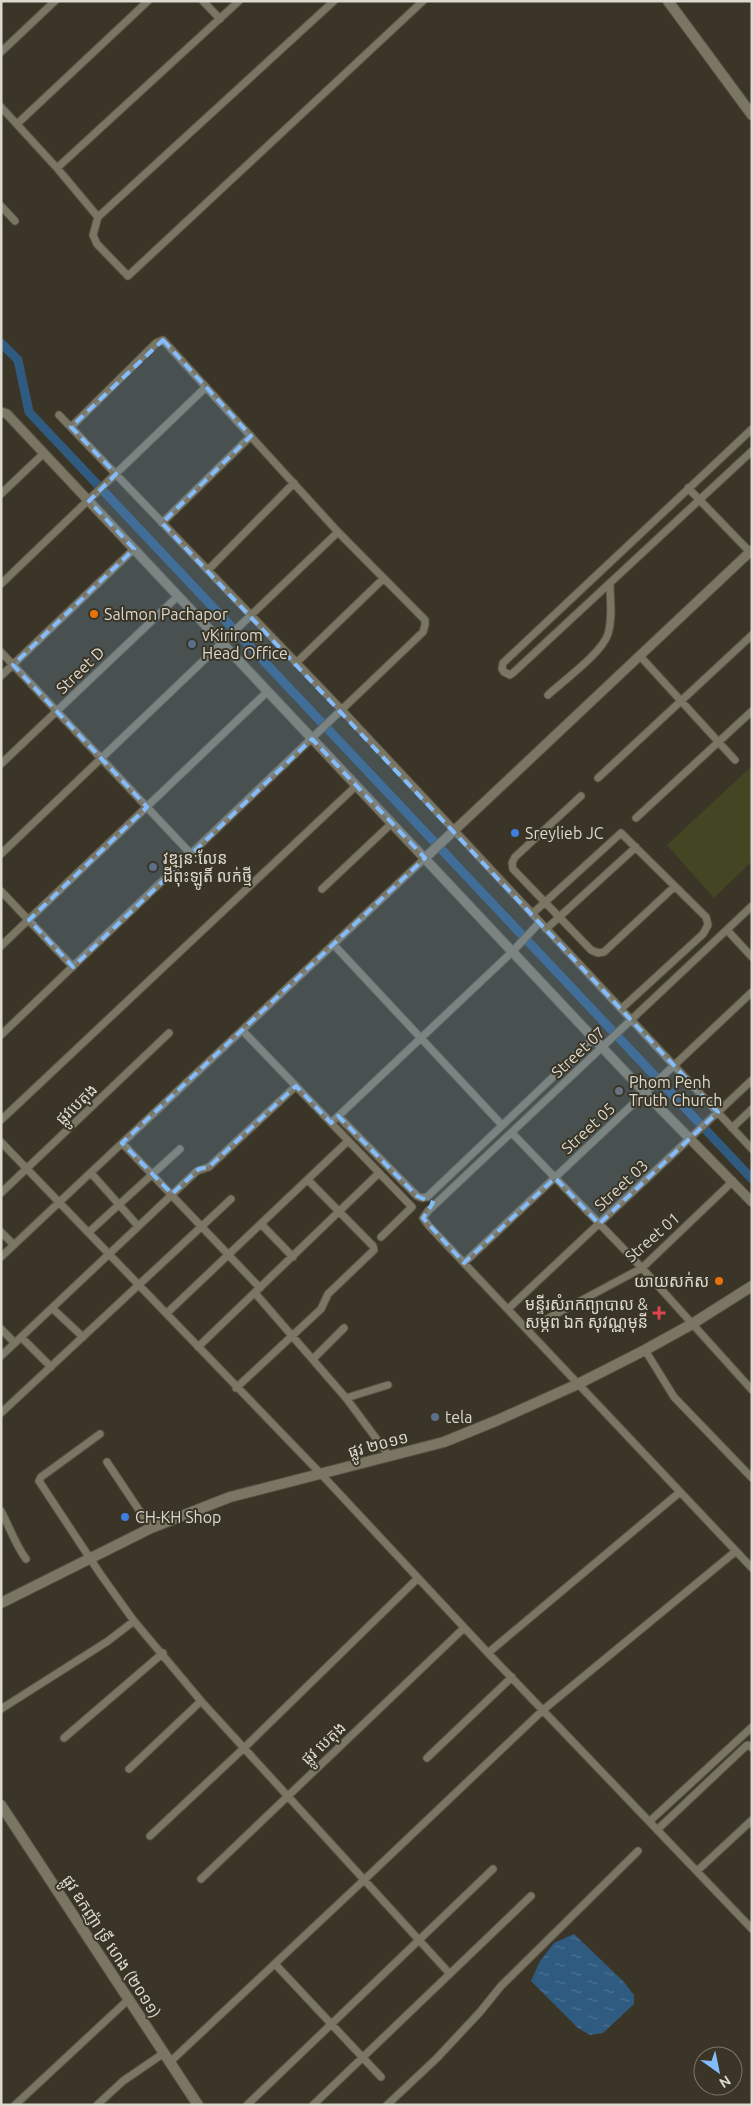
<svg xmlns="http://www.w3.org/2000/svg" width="753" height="2106" font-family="Ubuntu,'Noto Sans Khmer',sans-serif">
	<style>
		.green { fill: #444623 }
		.water { fill: url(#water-ripples) }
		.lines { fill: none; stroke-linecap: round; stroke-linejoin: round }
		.canal { stroke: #305b81; stroke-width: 9 }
		.minor-casing { stroke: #555244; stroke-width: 9 }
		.tertiary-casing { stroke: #555244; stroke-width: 11 }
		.secondary-casing { stroke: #555244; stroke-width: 12 }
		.minor { stroke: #7b7664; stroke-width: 7 }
		.tertiary { stroke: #7b7664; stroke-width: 9 }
		.secondary { stroke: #7b7664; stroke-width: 10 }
		.marked { fill: #84bcfb; fill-opacity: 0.2; stroke: #84bcfb; stroke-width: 4; stroke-dasharray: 10 6; stroke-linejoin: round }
		.food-dot { fill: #e8710a; stroke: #3a3526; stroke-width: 2 }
		.service-dot { fill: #5c6f8a; stroke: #3a3526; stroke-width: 2 }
		.shop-dot { fill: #3f7fe0; stroke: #3a3526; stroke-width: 2 }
		.worship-dot { fill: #6b7280; stroke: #3a3526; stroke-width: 2 }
		.health-dot { fill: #e0444e; stroke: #3a3526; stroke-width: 2 }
		.labels { text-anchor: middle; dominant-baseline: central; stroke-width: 4; stroke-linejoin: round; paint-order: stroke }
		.poi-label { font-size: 16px; fill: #dcd9cf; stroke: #3a3526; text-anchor: start }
		.street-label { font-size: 16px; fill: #dcd9cf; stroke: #3a3526 }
	</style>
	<defs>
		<pattern id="water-ripples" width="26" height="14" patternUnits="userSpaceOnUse" patternTransform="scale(1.25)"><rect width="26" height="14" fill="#305b81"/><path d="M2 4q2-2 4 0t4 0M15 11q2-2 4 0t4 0" fill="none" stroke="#4d7292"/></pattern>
	</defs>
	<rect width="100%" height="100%" fill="#3a3526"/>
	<!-- green -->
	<path class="green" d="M 752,766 L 752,861 L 714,898 L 667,845 Z"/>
	<!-- water -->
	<path class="water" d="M 574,1934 L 623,1981 L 634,1995 L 634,2004 L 603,2033 L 590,2035 L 578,2028 L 531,1981 L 540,1961 L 554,1943 Z"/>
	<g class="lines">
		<!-- canal -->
		<path class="canal" d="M 1,343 L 18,360 L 29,412 L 752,1179"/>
		<defs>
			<path id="minor" d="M 203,1 L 220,19
				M 334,1 L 98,217 L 93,235 L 97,244 L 128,276 L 423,1
				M 1,52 L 55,1
				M 1,107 L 57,168 L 98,217
				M 17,124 L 148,1
				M 57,168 L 239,1
				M 1,206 L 15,221
				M 59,415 L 342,710 L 752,1149
				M 752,429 L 503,663 L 502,669 L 504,672 L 510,675 L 514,672 L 752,451
				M 688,488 L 750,552
				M 1,494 L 44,453
				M 162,523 L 251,436
				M 208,570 L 294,483
				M 1,584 L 206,387
				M 1,652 L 191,854
				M 640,656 L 735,760
				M 296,663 L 383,579
				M 1,676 L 134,549
				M 548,695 C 563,681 602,653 608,634 C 613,618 610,600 610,584
				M 1,764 L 178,596
				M 598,778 L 752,635
				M 581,796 L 515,857 L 512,863 L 513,869 L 591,950 L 598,953 L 604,952 L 674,887
				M 636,818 L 752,711
				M 1,854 L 338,532
				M 322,889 L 392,823
				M 1,891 L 73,967
				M 752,906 L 428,1211 L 423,1218 L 429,1226 L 752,1568
				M 532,914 L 621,833 L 706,917 L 708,925 L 703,934 L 621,1009
				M 546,929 L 636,847
				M 727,930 L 752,957
				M 333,944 L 502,1125
				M 1,946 L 268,691
				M 242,1030 L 412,1207 L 381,1237
				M 1,1035 L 423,632 L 425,625 L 425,620 L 338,532 L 163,340 L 156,343 L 71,427
				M 338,1116 L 417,1196 L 422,1198 L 427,1197 L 594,1038
				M 1,1120 L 356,786
				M 331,1123 L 512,952 L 540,922
				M 732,1128 L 752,1109
				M 512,1133 L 642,1268 L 752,1390
				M 1,1142 L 321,1474 L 488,1653 L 752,1929
				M 122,1143 L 260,1288
				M 91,1173 L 138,1226
				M 1,1193 L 169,1033
				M 261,1224 L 293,1257
				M 1,1232 L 14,1245
				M 89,1232 L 180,1149
				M 1,1257 L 425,858
				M 464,1263 L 752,992
				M 255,1293 L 346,1398 L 390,1457
				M 52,1308 L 83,1337
				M 508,1309 L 752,1080
				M 167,1313 L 348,1141
				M 1,1329 L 15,1343
				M 528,1329 L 642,1268 L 733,1181
				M 21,1337 L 51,1367
				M 198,1347 L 379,1173
				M 645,1350 L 674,1397 L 752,1478
				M 1,1356 L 197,1171 L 209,1167 L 296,1086
				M 313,1359 L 344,1328
				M 236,1388 L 321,1309 L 328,1294 L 374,1250 L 373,1246 L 308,1180
				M 346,1398 L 388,1385
				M 1,1413 L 231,1199
				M 100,1434 L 41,1477 L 39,1481 L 101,1575 L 134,1621 L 201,1701 L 450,1974
				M 107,1462 L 151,1528
				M 1,1511 C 10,1528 15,1544 26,1559
				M 488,1653 L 680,1492
				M 1,1709 L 108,1641 L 134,1621
				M 64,1738 L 163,1653
				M 427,1758 L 512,1677
				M 129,1769 L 201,1701
				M 650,1821 L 752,1727
				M 658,1829 L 746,1746 L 748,1745 L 752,1748
				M 150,1836 L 244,1748 L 418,1578
				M 697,1871 L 752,1820
				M 201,1879 L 464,1628
				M 275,1964 L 381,2077
				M 170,2062 L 364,1880 L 543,1710 L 736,1551
				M 15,2105 L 129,1999
				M 97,2105 L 123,2081 L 164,2053
				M 247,2105 L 493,1869
				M 313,2105 L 531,1896
				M 387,2105 L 437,2058 L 480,2012 L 501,1986 L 638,1851"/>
			<path id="tertiary" d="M 1,412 L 7,414 L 645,1093 L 752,1202
				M 425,858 L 752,550"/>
			<path id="secondary" d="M 668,1 L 752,115
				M 1,1603 L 151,1528 L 230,1497 L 444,1442 L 498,1420 L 578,1384 L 645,1350 L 692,1324 L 752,1286
				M 1,1805 L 198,2105"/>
		</defs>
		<!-- minor casing -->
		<use href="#minor" class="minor-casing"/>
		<!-- tertiary casing -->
		<use href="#tertiary" class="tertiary-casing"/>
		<!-- secondary casing -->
		<use href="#secondary" class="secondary-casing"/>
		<!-- minor -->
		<use href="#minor" class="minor"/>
		<!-- tertiary -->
		<use href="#tertiary" class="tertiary"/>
		<!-- secondary -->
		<use href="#secondary" class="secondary"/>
	</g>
	<!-- marked area -->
	<path class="marked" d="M 163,340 L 251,436 L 162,523 L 718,1112 L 599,1224 L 555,1178 L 464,1263 L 423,1218 L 433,1203 L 417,1196 L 338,1116 L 331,1123 L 296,1086 L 209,1167 L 199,1169 L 172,1194 L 122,1143 L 425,858 L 312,739 L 73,967 L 29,920 L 147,807 L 13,665 L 134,549 L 89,501 L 116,474 L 71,427 Z"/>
	<!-- markers -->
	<g class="food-dot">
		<circle cx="94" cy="614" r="5"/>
		<circle cx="719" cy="1281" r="5"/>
	</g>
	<g class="service-dot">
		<circle cx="192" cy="644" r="5"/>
		<circle cx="153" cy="867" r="5"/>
		<circle cx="435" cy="1417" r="5"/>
	</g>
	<g class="shop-dot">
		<circle cx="515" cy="833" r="5"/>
		<circle cx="125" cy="1517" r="5"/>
	</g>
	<circle class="worship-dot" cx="619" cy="1091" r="5"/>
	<path class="health-dot" d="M656.5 1305.5h5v5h5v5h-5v5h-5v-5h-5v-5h5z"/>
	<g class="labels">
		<!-- poi labels -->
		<g class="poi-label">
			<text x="104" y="614">Salmon Pachapor</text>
			<text x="202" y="635">vKirirom<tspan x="202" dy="18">Head Office</tspan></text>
			<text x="525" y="833">Sreylieb JC</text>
			<text x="163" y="858">វឌ្ឍនៈលែន<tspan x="163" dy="18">ដីពុះឡូតិ៍ លក់ថ្មី</tspan></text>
			<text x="629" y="1082">Phom Penh<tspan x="629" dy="18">Truth Church</tspan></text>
			<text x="709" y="1281" text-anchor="end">យាយសក់ស</text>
			<text x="648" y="1304" text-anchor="end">មន្ទីរសំរាកព្យាបាល &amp;<tspan x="648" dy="18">សម្ភព ឯក សុវណ្ណមុនី</tspan></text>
			<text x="445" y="1417">tela</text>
			<text x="135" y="1517">CH-KH Shop</text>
		</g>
		<!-- street labels -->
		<g class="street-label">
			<text transform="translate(80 670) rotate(-44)">Street D</text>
			<text transform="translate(578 1052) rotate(-43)">Street 07</text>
			<text transform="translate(76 1104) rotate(-44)">ផ្លូវបេតុង</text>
			<text transform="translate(588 1128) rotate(-43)">Street 05</text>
			<text transform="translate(621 1185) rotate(-43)">Street 03</text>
			<text transform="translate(652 1237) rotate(-41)">Street 01</text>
			<text transform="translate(378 1444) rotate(-15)">ផ្លូវ ២០១១</text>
			<text transform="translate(323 1743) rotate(-43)">ផ្លូវ បេតុង</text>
			<text transform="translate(112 1946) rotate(57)">ផ្លូវ ឧកញ៉ា ទ្រី ហេង (២០១១)</text>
		</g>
	</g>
	<!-- border -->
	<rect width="753" height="2106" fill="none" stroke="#dcd9cf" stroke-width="5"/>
	<!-- north arrow -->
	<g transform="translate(718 2071) rotate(147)"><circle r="24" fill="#3a3526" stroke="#7b776a"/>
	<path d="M0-4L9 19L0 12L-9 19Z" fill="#84bcfb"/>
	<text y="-8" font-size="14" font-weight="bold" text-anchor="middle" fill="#dcd9cf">N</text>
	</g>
</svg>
